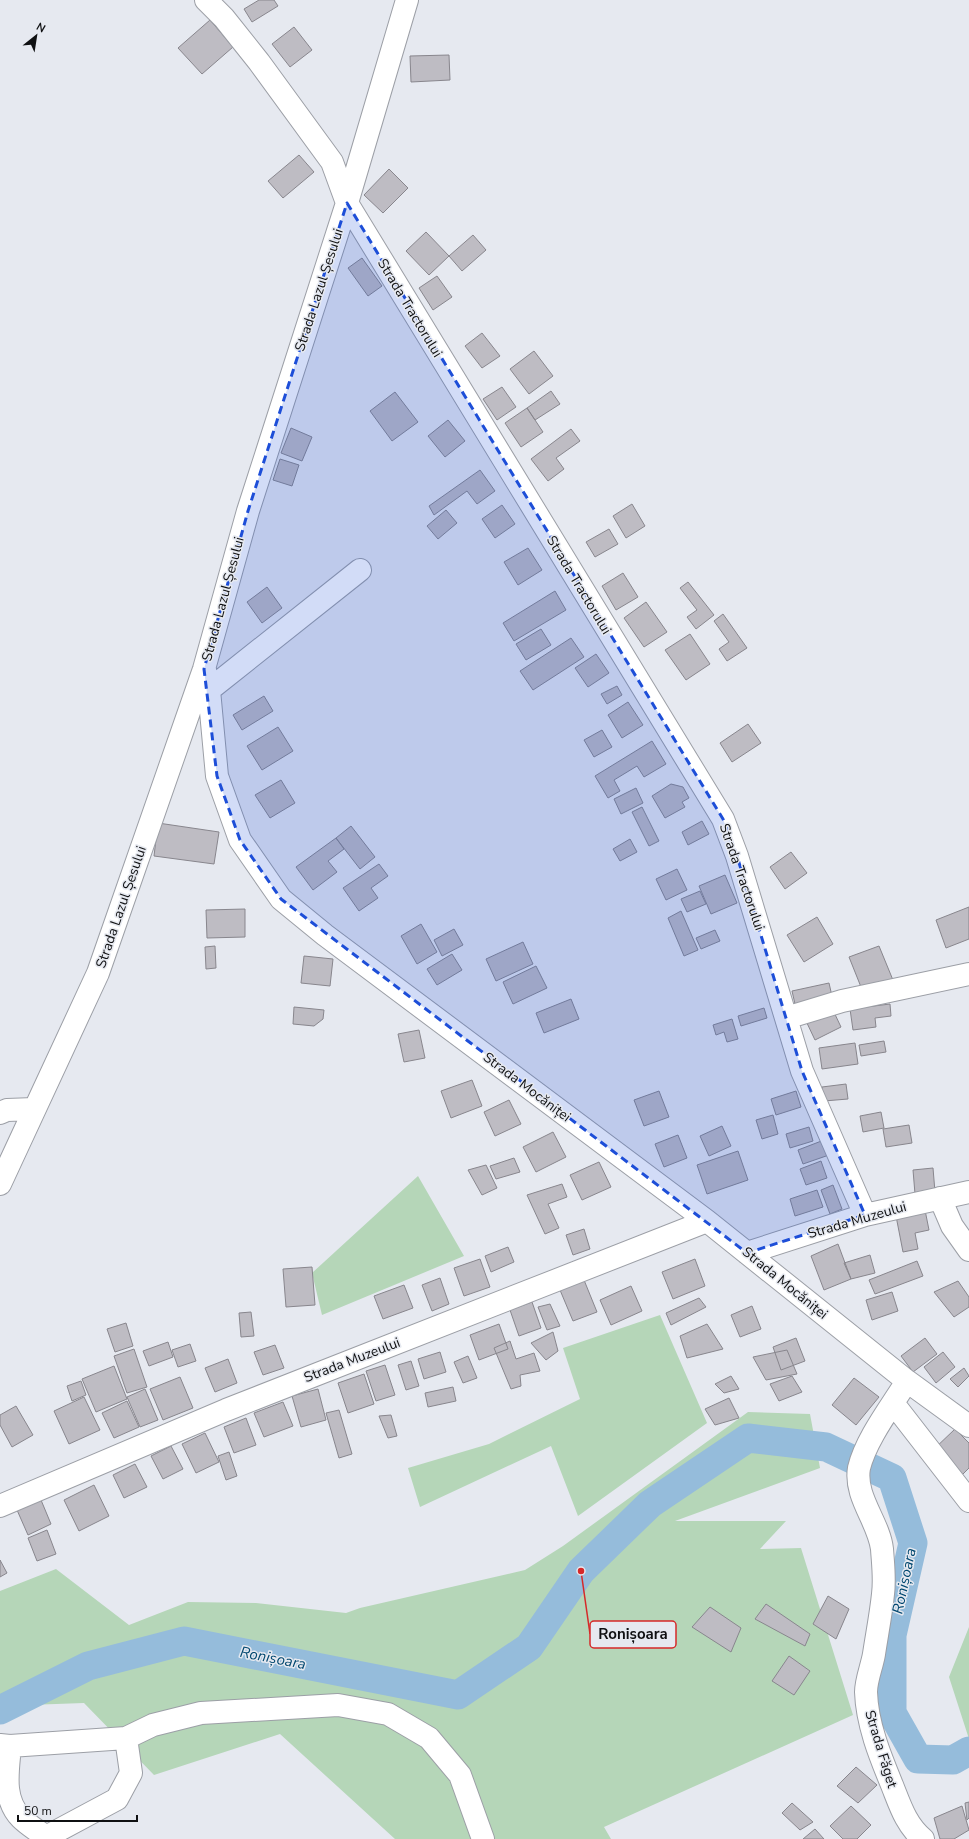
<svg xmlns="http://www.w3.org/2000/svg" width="969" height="1839" font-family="'Nunito Sans',sans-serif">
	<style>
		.green { fill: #b5d6b8 }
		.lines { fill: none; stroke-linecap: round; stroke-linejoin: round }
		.river { stroke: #95bcdb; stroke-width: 29 }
		.building { fill: #bebcc3; stroke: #88868d }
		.minor-casing { stroke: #9c9fa6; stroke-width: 24 }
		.minor { stroke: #fff; stroke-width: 22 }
		.marked { fill: #1d4ed8; fill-opacity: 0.2; stroke: #1d4ed8; stroke-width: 3; stroke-dasharray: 8 5; stroke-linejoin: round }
		.labels { text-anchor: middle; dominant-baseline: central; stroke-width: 3; stroke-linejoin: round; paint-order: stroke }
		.street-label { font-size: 14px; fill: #0f1012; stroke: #e6e9f0 }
		.water-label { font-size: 15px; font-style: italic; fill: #024870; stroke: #e6e9f0 }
		.leader { fill: none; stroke: #d62828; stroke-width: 1.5 }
		.callout-dot { fill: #d62828; stroke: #e6e9f0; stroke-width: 1.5 }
		.callout { fill: #e6e9f0; stroke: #d62828; stroke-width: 1.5 }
		.callout-label { font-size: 15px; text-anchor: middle; font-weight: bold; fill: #0f1012 }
	</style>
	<rect width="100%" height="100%" fill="#e6e9f0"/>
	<!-- green -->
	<path class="green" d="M 418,1176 L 464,1256 L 322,1315 L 312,1273 Z
		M 660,1315 L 707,1423 L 578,1516 L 551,1446 L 420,1507 L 408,1468 L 489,1444 L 580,1399 L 563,1348 Z
		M 748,1412 L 810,1414 L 820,1468 L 675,1521 L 786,1521 L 760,1549 L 801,1548 L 853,1715 L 604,1827 L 611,1839 L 395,1839 L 280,1734 L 154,1775 L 84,1703 L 0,1706 L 0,1591 L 56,1569 L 129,1625 L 188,1602 L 256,1603 L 346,1613 L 360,1608 L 525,1570 L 563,1546 Z
		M 969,1627 L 969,1739 L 949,1677 Z"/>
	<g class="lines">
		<!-- river -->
		<path class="river" d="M 0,1710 L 88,1666 L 184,1641 L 458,1695 L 529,1647 L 581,1571 L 650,1504 L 748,1438 L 826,1447 L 892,1478 L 913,1543 L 892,1635 L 892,1713 L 918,1759 L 953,1760 L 969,1751"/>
	</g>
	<!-- building -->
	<path class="building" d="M 259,0 L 274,0 L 278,6 L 252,22 L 244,9 Z
		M 210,20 L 233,47 L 202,74 L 178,48 Z
		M 294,27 L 312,50 L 290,67 L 272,44 Z
		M 449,55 L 450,80 L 411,82 L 410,56 Z
		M 299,155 L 314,172 L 283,198 L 268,181 Z
		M 389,169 L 408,188 L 383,213 L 364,195 Z
		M 426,232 L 449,256 L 429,275 L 406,251 Z
		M 473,235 L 486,250 L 462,271 L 449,256 Z
		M 362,258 L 382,286 L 368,296 L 348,268 Z
		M 437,276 L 452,297 L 433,310 L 419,288 Z
		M 482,333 L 500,356 L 482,368 L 465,346 Z
		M 534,351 L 553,376 L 529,394 L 510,369 Z
		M 502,387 L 516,407 L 497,420 L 483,399 Z
		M 551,391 L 560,404 L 535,420 L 527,408 Z
		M 395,392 L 418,422 L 392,441 L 370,411 Z
		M 527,408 L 543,432 L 521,447 L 505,423 Z
		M 448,420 L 465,441 L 445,457 L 428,436 Z
		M 291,428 L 312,437 L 302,461 L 281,453 Z
		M 571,429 L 580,441 L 556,458 L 564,469 L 548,481 L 531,459 Z
		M 280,459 L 299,465 L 292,486 L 273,480 Z
		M 480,470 L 495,491 L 477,504 L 467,491 L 434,515 L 429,506 Z
		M 632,504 L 645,526 L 626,538 L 613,516 Z
		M 502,505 L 515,524 L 495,538 L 482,519 Z
		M 446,510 L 457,523 L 438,539 L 427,526 Z
		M 609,529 L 618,544 L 595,557 L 586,542 Z
		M 528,548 L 542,570 L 518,585 L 504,562 Z
		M 623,573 L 638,597 L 616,610 L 602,586 Z
		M 688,582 L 714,615 L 696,629 L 687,617 L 697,610 L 680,588 Z
		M 267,587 L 282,608 L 262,623 L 247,602 Z
		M 555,591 L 566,610 L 514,641 L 503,623 Z
		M 646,602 L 667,632 L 644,647 L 624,618 Z
		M 723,614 L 747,648 L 727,661 L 719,649 L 729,642 L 714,621 Z
		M 541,629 L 551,645 L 526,660 L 516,644 Z
		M 690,634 L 710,664 L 686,680 L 665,650 Z
		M 571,638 L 584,657 L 533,690 L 520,671 Z
		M 596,654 L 609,673 L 588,687 L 575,668 Z
		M 617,686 L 622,695 L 607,704 L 601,694 Z
		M 264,696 L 273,711 L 242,730 L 233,715 Z
		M 628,702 L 643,725 L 622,738 L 608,715 Z
		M 748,724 L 761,743 L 732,762 L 720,743 Z
		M 278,727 L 293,751 L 262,770 L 247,746 Z
		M 602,730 L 612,747 L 594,757 L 584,740 Z
		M 652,741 L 666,764 L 644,777 L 637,766 L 614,780 L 620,791 L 608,798 L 595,776 Z
		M 281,780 L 295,803 L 270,818 L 255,795 Z
		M 671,784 L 683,787 L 689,798 L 682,802 L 685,807 L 665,818 L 652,796 Z
		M 636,788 L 643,803 L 621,814 L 614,799 Z
		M 642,807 L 659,841 L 649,846 L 632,812 Z
		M 702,821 L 709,834 L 688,845 L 682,832 Z
		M 158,823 L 219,832 L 214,864 L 154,856 Z
		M 351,826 L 375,857 L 360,869 L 336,838 Z
		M 336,838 L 344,849 L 328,861 L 337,872 L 313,890 L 296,867 Z
		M 630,839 L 637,852 L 620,861 L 613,849 Z
		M 791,852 L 807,873 L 785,889 L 770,867 Z
		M 379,864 L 388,876 L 371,888 L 378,898 L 359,911 L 343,888 Z
		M 677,869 L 687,890 L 666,900 L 656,879 Z
		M 725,875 L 737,903 L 711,914 L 699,886 Z
		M 700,891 L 706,904 L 687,912 L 681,899 Z
		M 969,907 L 969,939 L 946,948 L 936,920 Z
		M 245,909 L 245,937 L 207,938 L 206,910 Z
		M 681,911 L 698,950 L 684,956 L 668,918 Z
		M 817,917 L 833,944 L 804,962 L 787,935 Z
		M 421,924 L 437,952 L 417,964 L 401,936 Z
		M 454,929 L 463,945 L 442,956 L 434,940 Z
		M 715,930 L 720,941 L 701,949 L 696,938 Z
		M 523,942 L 533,964 L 496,981 L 486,959 Z
		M 215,946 L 216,968 L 206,969 L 205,947 Z
		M 879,946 L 895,985 L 863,992 L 849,957 Z
		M 452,954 L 462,970 L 437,985 L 427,969 Z
		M 304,956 L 333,959 L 330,986 L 301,983 Z
		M 536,966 L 547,988 L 513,1004 L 503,982 Z
		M 829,983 L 832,996 L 795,1004 L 792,991 Z
		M 571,999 L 579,1019 L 544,1033 L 536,1013 Z
		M 890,1004 L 891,1016 L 875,1018 L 876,1027 L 853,1030 L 850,1009 Z
		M 294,1007 L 324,1010 L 323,1019 L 314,1026 L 293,1024 Z
		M 764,1008 L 767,1018 L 741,1026 L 738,1016 Z
		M 832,1008 L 841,1027 L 815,1040 L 806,1021 Z
		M 732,1019 L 738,1039 L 727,1042 L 724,1032 L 716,1035 L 713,1025 Z
		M 419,1030 L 425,1058 L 404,1062 L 398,1034 Z
		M 884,1041 L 886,1052 L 861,1056 L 859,1045 Z
		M 855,1043 L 858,1064 L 822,1069 L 819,1048 Z
		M 472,1080 L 482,1106 L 451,1118 L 441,1091 Z
		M 846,1084 L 848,1099 L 824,1101 L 822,1087 Z
		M 659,1091 L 669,1117 L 644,1126 L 634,1100 Z
		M 796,1091 L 801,1107 L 776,1115 L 771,1099 Z
		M 509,1100 L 521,1124 L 495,1136 L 484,1112 Z
		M 881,1112 L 884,1128 L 863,1132 L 860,1116 Z
		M 773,1115 L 778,1134 L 762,1139 L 756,1120 Z
		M 909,1125 L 912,1143 L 886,1147 L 883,1129 Z
		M 722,1126 L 731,1146 L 709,1156 L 700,1136 Z
		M 809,1127 L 813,1141 L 790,1148 L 786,1134 Z
		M 553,1132 L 566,1157 L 536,1172 L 523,1147 Z
		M 678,1135 L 687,1158 L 664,1167 L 655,1144 Z
		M 824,1140 L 829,1155 L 803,1164 L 798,1150 Z
		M 738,1151 L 748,1180 L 707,1194 L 697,1165 Z
		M 514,1158 L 520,1172 L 496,1179 L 490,1166 Z
		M 821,1161 L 827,1178 L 806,1185 L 800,1169 Z
		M 599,1162 L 611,1187 L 582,1200 L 570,1175 Z
		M 486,1165 L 497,1188 L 482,1195 L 468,1170 Z
		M 933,1168 L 935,1192 L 915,1194 L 913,1170 Z
		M 562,1184 L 567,1197 L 548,1204 L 559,1228 L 545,1234 L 527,1195 Z
		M 833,1185 L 842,1209 L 830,1214 L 821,1190 Z
		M 817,1190 L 823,1207 L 795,1216 L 790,1199 Z
		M 925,1210 L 929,1230 L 915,1233 L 918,1249 L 903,1252 L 896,1216 Z
		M 584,1229 L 590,1249 L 573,1255 L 566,1235 Z
		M 838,1244 L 851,1279 L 824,1290 L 811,1256 Z
		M 508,1247 L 514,1262 L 491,1272 L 485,1256 Z
		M 870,1255 L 875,1273 L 851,1279 L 844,1263 Z
		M 480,1259 L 490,1287 L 464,1296 L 454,1268 Z
		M 695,1259 L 705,1286 L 673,1299 L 662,1272 Z
		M 917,1261 L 923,1276 L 875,1294 L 869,1280 Z
		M 312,1267 L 315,1305 L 286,1307 L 283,1269 Z
		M 440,1278 L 449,1304 L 432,1311 L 422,1285 Z
		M 584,1280 L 597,1312 L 573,1321 L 560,1290 Z
		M 958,1281 L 969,1297 L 969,1307 L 954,1317 L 934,1292 Z
		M 404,1285 L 413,1308 L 383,1319 L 374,1296 Z
		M 631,1286 L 642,1311 L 611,1325 L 600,1300 Z
		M 892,1292 L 898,1311 L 872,1320 L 866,1300 Z
		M 699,1298 L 706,1307 L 671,1325 L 666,1313 Z
		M 532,1302 L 541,1328 L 519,1336 L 510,1310 Z
		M 550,1304 L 560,1326 L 547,1330 L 538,1307 Z
		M 752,1306 L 761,1329 L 740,1337 L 731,1315 Z
		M 251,1312 L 254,1336 L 241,1337 L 239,1313 Z
		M 126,1323 L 133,1346 L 115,1352 L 107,1329 Z
		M 499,1324 L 508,1349 L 479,1360 L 470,1335 Z
		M 707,1324 L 723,1349 L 687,1358 L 680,1336 Z
		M 553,1332 L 558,1351 L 546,1360 L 531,1343 Z
		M 796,1338 L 805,1361 L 781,1370 L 773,1347 Z
		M 925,1338 L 937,1354 L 913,1372 L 901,1356 Z
		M 510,1341 L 516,1359 L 534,1353 L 540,1371 L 520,1375 L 521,1386 L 511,1389 L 494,1348 Z
		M 168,1342 L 173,1357 L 149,1366 L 143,1351 Z
		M 190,1344 L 196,1361 L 178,1367 L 172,1350 Z
		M 275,1345 L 284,1368 L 263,1375 L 254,1352 Z
		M 134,1349 L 147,1387 L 127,1393 L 114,1356 Z
		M 787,1350 L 797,1374 L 766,1380 L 753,1357 Z
		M 440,1352 L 446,1372 L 424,1379 L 418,1359 Z
		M 943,1352 L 955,1367 L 936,1383 L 924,1367 Z
		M 468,1356 L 477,1378 L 463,1383 L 454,1362 Z
		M 228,1359 L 237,1383 L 215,1392 L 205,1368 Z
		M 411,1361 L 419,1386 L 406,1390 L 398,1365 Z
		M 385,1365 L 395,1395 L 376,1401 L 366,1371 Z
		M 114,1366 L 127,1399 L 96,1412 L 82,1379 Z
		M 964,1368 L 969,1376 L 958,1387 L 950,1379 Z
		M 364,1374 L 374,1404 L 348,1413 L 338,1383 Z
		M 731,1376 L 739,1389 L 724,1393 L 715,1384 Z
		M 792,1376 L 802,1392 L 779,1401 L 770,1384 Z
		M 180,1377 L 193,1408 L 163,1420 L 150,1389 Z
		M 854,1378 L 879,1397 L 856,1425 L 832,1405 Z
		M 81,1381 L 86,1395 L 72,1401 L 67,1386 Z
		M 453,1387 L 456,1401 L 428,1407 L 425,1393 Z
		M 145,1389 L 158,1420 L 140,1427 L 127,1397 Z
		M 318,1389 L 326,1420 L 301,1427 L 292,1396 Z
		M 84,1397 L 100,1430 L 69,1444 L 54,1411 Z
		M 729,1398 L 739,1418 L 715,1425 L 705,1409 Z
		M 127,1401 L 139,1427 L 114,1438 L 102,1413 Z
		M 283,1402 L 293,1426 L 264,1437 L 254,1413 Z
		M 16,1406 L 33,1435 L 12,1447 L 0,1425 L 0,1415 Z
		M 339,1410 L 352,1454 L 339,1458 L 326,1413 Z
		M 391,1415 L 397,1436 L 388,1438 L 379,1416 Z
		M 246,1418 L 256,1445 L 234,1453 L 224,1427 Z
		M 955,1429 L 969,1443 L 969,1468 L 960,1477 L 933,1450 Z
		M 205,1433 L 219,1462 L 196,1473 L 182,1444 Z
		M 171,1446 L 183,1469 L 163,1479 L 151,1456 Z
		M 229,1452 L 237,1476 L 226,1480 L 218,1456 Z
		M 135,1464 L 147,1487 L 124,1498 L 113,1475 Z
		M 94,1485 L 109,1516 L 79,1531 L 64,1500 Z
		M 41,1500 L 51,1524 L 28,1535 L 17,1510 Z
		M 47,1530 L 56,1554 L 37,1561 L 28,1538 Z
		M 0,1560 L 7,1573 L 0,1577 Z
		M 828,1596 L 849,1609 L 836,1639 L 813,1624 Z
		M 766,1604 L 810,1634 L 805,1646 L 755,1619 Z
		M 710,1607 L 741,1628 L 731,1652 L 692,1627 Z
		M 789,1656 L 810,1671 L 794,1695 L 772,1681 Z
		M 856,1767 L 877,1785 L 858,1803 L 837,1786 Z
		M 969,1802 L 969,1818 L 967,1820 L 965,1803 Z
		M 792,1803 L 813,1822 L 800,1830 L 782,1813 Z
		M 851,1806 L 871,1825 L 857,1839 L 843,1839 L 830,1826 Z
		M 962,1806 L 969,1830 L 954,1839 L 940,1839 L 934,1818 Z
		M 815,1829 L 824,1839 L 803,1839 Z"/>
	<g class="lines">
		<defs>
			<path id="minor" d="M 206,0 L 224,18 L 259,62 L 332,162 L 347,203 L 723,819 L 737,856 L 802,1071 L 865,1215
				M 205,670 L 209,690 L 217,776 L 240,840 L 281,899 L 325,935 L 707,1221 L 907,1381 L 969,1426
				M 209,690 L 360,570
				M 786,1018 L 842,1001 L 969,974
				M 0,1113 L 7,1110 L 34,1109
				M 0,1184 L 98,973 L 204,669 L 248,511 L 347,203 L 407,0
				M 940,1198 L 952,1226 L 969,1250
				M 747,1253 L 865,1215 L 969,1192
				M 907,1381 C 891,1407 866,1439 859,1468 C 854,1497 879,1522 882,1549 C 883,1564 885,1579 883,1594 C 881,1614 877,1634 874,1654 C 872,1666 866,1680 866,1692 C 867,1724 880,1756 892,1785 C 900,1805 906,1825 923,1839
				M 893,1403 L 969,1501
				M 0,1506 L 226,1410 L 707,1221
				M 0,1745 L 10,1746 L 126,1738
				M 10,1746 C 8,1771 2,1798 21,1818 C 28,1825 38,1831 46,1837
				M 45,1839 L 46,1837 L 117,1799 L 131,1773 L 126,1738 L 153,1725 L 201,1713 L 338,1705 L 388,1714 L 429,1738 L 460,1775 L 483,1839"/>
		</defs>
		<!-- minor casing -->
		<use href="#minor" class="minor-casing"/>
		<!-- minor -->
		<use href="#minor" class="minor"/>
	</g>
	<!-- marked area -->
	<path class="marked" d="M 347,203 L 723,819 L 737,856 L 802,1071 L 865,1215 L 747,1253 L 281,899 L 240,840 L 217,776 L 204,669 L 248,511 Z"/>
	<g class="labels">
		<!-- street labels -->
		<g class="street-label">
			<text transform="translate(319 290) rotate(-72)">Strada Lazul Șesului</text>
			<text transform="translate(410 308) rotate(59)">Strada Tractorului</text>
			<text transform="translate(579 585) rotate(59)">Strada Tractorului</text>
			<text transform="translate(223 599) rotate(-75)">Strada Lazul Șesului</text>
			<text transform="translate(742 877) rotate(71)">Strada Tractorului</text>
			<text transform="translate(121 907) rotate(-71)">Strada Lazul Șesului</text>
			<text transform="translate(527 1087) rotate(37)">Strada Mocăniței</text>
			<text transform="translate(857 1220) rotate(-16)">Strada Muzeului</text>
			<text transform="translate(785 1283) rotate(39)">Strada Mocăniței</text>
			<text transform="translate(352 1360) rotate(-21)">Strada Muzeului</text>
			<text transform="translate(881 1749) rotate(73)">Strada Făget</text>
		</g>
		<!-- water labels -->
		<g class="water-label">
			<text transform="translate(904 1581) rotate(-78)">Ronișoara</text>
			<text transform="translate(273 1658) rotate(11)">Ronișoara</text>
		</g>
	</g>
	<!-- callouts -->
	<path class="leader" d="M581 1571L590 1634"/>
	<circle class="callout-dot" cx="581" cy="1571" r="4"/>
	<rect class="callout" x="590" y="1621" width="86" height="27" rx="4"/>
	<g class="callout-label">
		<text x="633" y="1639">Ronișoara</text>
	</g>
	<!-- north arrow -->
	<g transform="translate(36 36) rotate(30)" stroke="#e6e9f0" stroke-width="3" paint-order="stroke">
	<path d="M0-3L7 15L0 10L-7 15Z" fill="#0f1012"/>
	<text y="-6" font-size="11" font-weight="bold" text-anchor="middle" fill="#0f1012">N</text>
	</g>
	<!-- scale -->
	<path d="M18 1815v6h119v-6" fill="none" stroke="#0f1012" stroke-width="2"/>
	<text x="24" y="1815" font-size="12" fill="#0f1012" stroke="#e6e9f0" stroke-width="3" paint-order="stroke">50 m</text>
</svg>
